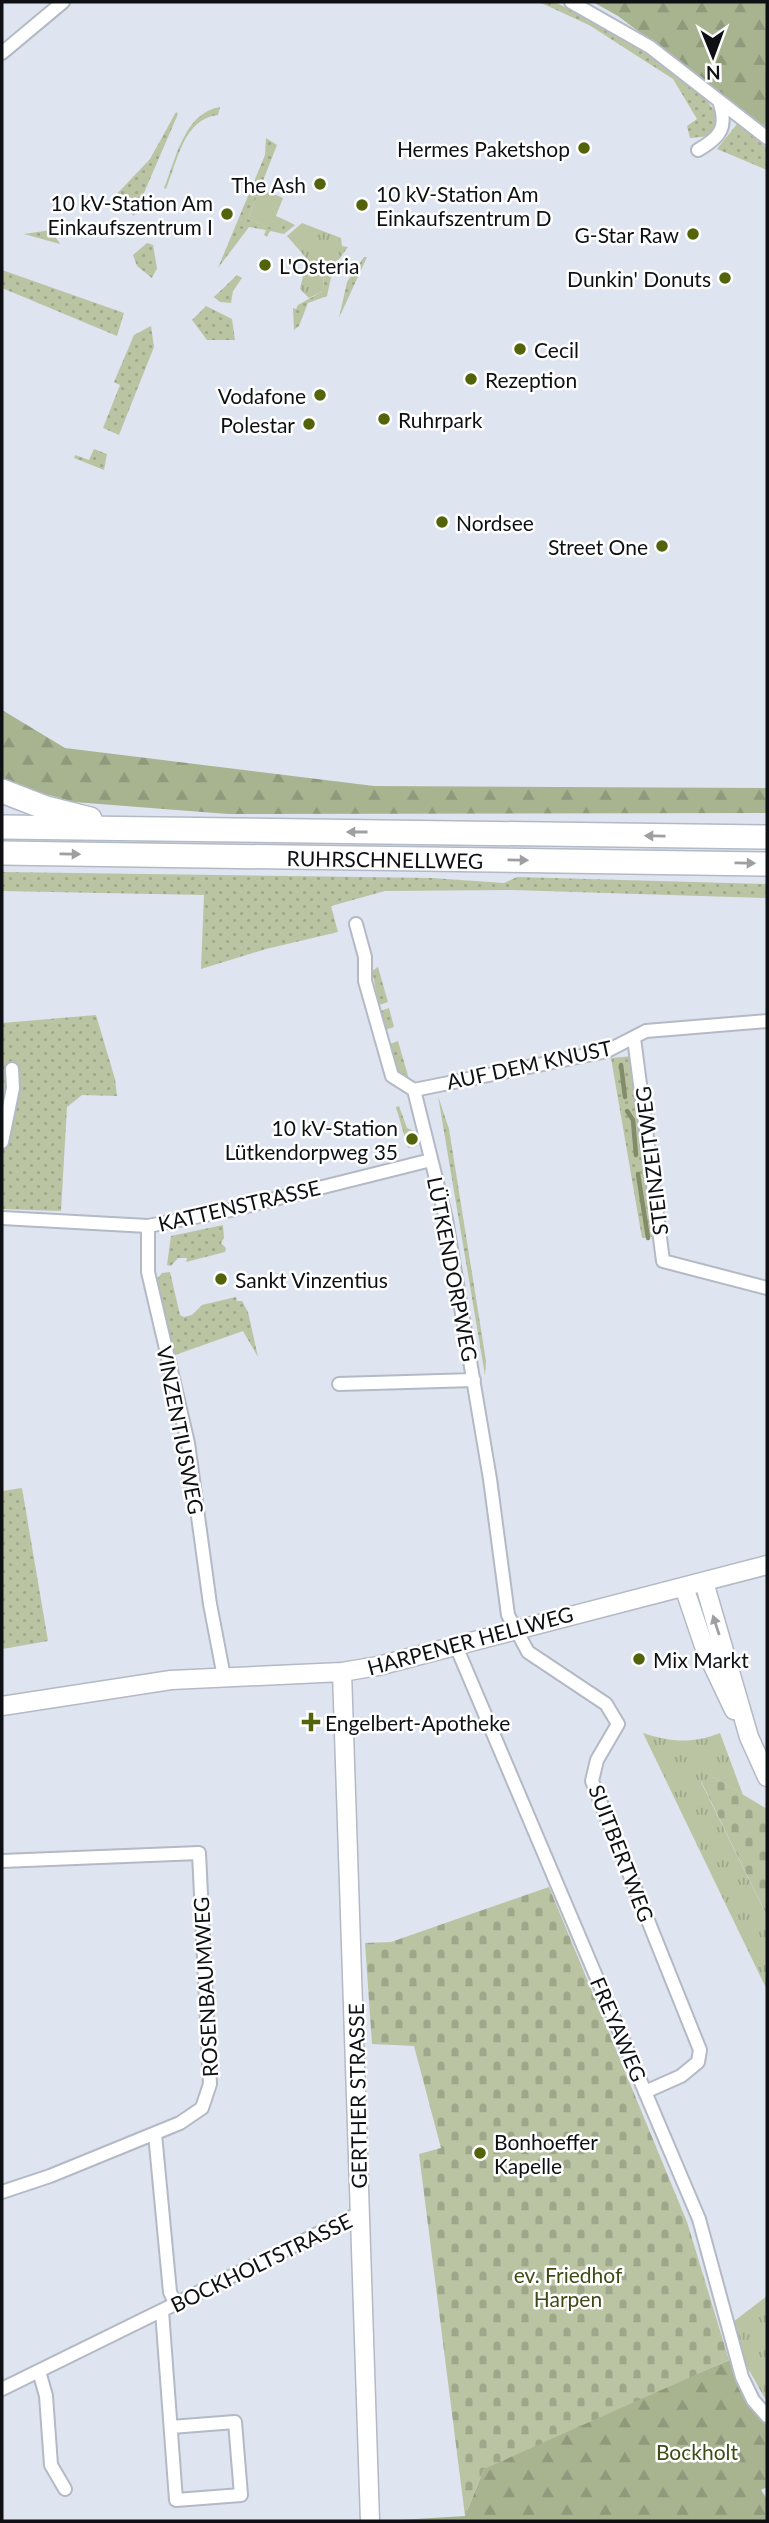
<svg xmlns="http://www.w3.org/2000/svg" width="769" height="2523" font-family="Lato,sans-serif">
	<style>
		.grass { fill: url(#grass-dots) }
		.forest { fill: url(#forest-firs) }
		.cemetery { fill: url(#cemetery-stones) }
		.park { fill: url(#park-tufts) }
		.pitch { fill: #bac4a3 }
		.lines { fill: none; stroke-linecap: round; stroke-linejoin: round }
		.stream { stroke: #828c6b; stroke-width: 4.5 }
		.street-casing { stroke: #b3b9c5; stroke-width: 16 }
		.secondary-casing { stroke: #b3b9c5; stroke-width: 21 }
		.highway-casing { stroke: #b3b9c5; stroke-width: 26 }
		.street { stroke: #fff; stroke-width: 12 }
		.secondary { stroke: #fff; stroke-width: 18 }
		.highway { stroke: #fff; stroke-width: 23 }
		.oneway { fill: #9f9fa1 }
		.poi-dot { fill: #52630a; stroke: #fff; stroke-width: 2.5 }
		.labels { text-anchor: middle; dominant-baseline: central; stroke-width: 5; stroke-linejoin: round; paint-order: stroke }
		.poi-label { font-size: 21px; fill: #0e1014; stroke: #fff; text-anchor: start }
		.street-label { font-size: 21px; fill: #0e1014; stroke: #fff }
		.park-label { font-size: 21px; fill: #3f4b14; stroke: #fff }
	</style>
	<defs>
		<pattern id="grass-dots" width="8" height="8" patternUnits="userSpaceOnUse" patternTransform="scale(1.75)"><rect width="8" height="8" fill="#bac4a3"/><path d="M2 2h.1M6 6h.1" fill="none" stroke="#9fa78b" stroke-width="1.8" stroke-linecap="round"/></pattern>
		<pattern id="forest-firs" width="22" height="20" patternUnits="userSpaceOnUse" patternTransform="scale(1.75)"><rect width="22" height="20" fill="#a8b390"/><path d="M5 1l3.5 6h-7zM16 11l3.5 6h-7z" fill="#8f997b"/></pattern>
		<pattern id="cemetery-stones" width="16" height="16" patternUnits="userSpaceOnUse" patternTransform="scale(1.75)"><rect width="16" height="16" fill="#bac4a3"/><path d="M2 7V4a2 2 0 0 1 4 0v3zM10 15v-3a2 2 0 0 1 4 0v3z" fill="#9fa78b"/></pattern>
		<pattern id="park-tufts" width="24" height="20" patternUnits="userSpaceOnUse" patternTransform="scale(1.75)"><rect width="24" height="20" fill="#bac4a3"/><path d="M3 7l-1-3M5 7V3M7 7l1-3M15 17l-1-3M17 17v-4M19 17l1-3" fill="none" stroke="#9fa78b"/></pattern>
	</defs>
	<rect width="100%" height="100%" fill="#dee4f0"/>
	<!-- grass -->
	<path class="grass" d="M 539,2 L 554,2 L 563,6 C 598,24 712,84 719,122 L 710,136 L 690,138 L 687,126 L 697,119 L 673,79 L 589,25 Z
		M 220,107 L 218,115 C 184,118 177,162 166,189 L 164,188 C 176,159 184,113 220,107 Z
		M 176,112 L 178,114 L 134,216 L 115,196 L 150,159 Z
		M 737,124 L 767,148 L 767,170 L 717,149 Z
		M 266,138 L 277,145 L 248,219 L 279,230 L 285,220 L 295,225 L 284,234 L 270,231 L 267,237 L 264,235 L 266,230 L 249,227 L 218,268 L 265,155 Z
		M 51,230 L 60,244 L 24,234 Z
		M 147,243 L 153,245 L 157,268 L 152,278 L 137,266 L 133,255 Z
		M 364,257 L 367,257 L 339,318 L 347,282 Z
		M 324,267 L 332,273 L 327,296 L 308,303 L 299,326 L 294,330 L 293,308 L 296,309 L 298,305 L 323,291 Z
		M 2,270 L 124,313 L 117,336 L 2,288 Z
		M 237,275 L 242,278 L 233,291 L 231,303 L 220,302 L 214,297 Z
		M 206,306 L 232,319 L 235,340 L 207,340 L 192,320 Z
		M 151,326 L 154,347 L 119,435 L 103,428 L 120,385 L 114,382 L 134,335 Z
		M 94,449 L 107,454 L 104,470 L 74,458 L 75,455 L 89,460 Z
		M 2,872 L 432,878 L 504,883 L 517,877 L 767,884 L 767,898 L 512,890 L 385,891 L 331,906 L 338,932 L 266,949 L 201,969 L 204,895 L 2,891 Z
		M 378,967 L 388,1002 L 379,1005 L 372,971 Z
		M 389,1008 L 394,1027 L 385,1030 L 380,1011 Z
		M 96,1015 L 115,1079 L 117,1096 L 82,1095 L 67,1107 L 61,1211 L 2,1209 L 2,1023 Z
		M 398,1041 L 409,1079 L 399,1075 L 390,1044 Z
		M 633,1056 L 654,1237 L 642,1238 L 611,1058 Z
		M 438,1096 L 449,1129 L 486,1361 L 485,1375 Z
		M 399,1106 L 407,1128 L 414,1131 L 417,1146 L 408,1148 L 396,1107 Z
		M 223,1225 L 224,1238 L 221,1243 L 226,1248 L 225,1252 L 186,1262 L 187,1258 L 178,1258 L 171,1266 L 167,1265 L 171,1236 Z
		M 170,1272 L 180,1315 L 184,1317 L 192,1315 L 202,1305 L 236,1297 L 237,1301 L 242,1301 L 248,1312 L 258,1357 L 243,1331 L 175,1355 L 156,1280 L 162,1273 Z
		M 22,1488 L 48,1641 L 2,1649 L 2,1491 Z"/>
	<!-- forest -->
	<path class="forest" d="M 593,2 L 767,2 L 767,128 L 618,16 Z
		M 2,710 L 65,748 L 374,786 L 767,788 L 767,813 L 228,814 L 74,802 L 2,782 Z
		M 732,2359 L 748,2402 L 767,2426 L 767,2487 L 761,2490 L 767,2499 L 767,2521 L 383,2521 L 465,2516 L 484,2469 L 491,2461 Z"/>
	<!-- cemetery -->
	<path class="cemetery" d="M 714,1777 L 767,1809 L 767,1916 L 701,1781 Z
		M 549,1887 L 687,2222 L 729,2360 L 484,2469 L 465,2516 L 419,2154 L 441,2148 L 414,2046 L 372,2044 L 365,1943 L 391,1942 Z"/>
	<!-- park -->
	<path class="park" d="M 302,223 L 341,238 L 342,246 L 348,247 L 330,271 L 324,268 L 323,291 L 309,298 L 300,289 L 307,259 L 287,236 Z
		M 643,1733 C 671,1742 692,1744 720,1733 L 743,1795 L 714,1777 L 701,1782 L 767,1916 L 767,1990 Z
		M 767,2296 L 767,2402 L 741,2356 L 733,2322 Z"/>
	<!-- pitch -->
	<path class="pitch" d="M 260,188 L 283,198 L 276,216 L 285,220 L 279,231 L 248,219 Z"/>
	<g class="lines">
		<!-- stream -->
		<path class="stream" d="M 621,1065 L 625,1097
			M 627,1111 L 633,1120 L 636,1155
			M 638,1174 L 648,1238"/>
		<defs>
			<path id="street" d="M 571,2 L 650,47 L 767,138
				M 2,53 L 63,2
				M 698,150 C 721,137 728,127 719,101
				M 356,924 L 365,957 L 365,981 L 392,1076 L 414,1090 L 446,1219 L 490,1479 L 508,1615 L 528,1652 L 606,1704 L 618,1724 L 597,1760 L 592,1781 L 700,2050 L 698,2062 L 681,2076 L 645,2092
				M 634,1038 L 663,1261 L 767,1288
				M 414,1090 L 607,1051 L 646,1031 L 767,1021
				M 2,1142 L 13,1088 L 12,1069
				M 2,1218 L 148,1226 L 231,1210 L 431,1160
				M 148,1226 L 148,1272 L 188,1443 L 210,1604 L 224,1677
				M 339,1384 L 474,1380
				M 456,1646 L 699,2219 L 742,2377 L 753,2400 L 767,2416
				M 2,1861 L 199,1853 L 210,2084 L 202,2108 L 180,2123 L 50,2176 L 2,2192
				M 155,2134 L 170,2292 L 175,2303
				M 162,2311 L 176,2500 L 241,2495 L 235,2422 L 171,2427
				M 39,2371 L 46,2396 L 51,2465 L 65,2489
				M 2,2389 L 360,2213"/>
			<path id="secondary" d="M 704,1582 L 749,1737 L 767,1777
				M 684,1587 L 705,1649 L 734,1710
				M 342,1672 L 370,2521
				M 2,1706 L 171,1680 L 342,1672 L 378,1666 L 767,1565"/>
			<g id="highway">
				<path d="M 2,791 L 46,808 L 90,819"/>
				<path d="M 2,827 L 767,837"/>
				<path id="s1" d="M 2,853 L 767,864"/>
			</g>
		</defs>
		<!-- street casing -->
		<use href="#street" class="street-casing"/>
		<!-- secondary casing -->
		<use href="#secondary" class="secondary-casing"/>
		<!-- highway casing -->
		<use href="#highway" class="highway-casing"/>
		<!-- street -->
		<use href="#street" class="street"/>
		<!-- secondary -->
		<use href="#secondary" class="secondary"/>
		<!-- highway -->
		<use href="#highway" class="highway"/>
	</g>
	<!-- one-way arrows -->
	<defs><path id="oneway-solid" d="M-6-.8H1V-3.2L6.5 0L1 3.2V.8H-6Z" transform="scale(1.75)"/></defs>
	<g class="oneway">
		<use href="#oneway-solid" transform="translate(357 832) rotate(-180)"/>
		<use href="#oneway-solid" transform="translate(655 836) rotate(-179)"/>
		<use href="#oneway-solid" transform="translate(70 854) rotate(1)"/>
		<use href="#oneway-solid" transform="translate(518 860) rotate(1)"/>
		<use href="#oneway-solid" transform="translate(745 863) rotate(1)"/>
		<use href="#oneway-solid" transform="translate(716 1625) rotate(-108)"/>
	</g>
	<!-- markers -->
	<g class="poi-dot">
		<circle cx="584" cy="148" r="7"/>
		<circle cx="320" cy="184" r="7"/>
		<circle cx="362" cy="205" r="7"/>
		<circle cx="227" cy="214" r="7"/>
		<circle cx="693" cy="234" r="7"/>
		<circle cx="265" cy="265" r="7"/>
		<circle cx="725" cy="278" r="7"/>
		<circle cx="520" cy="349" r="7"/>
		<circle cx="471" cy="379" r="7"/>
		<circle cx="320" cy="395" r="7"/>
		<circle cx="384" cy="419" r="7"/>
		<circle cx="309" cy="424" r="7"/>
		<circle cx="442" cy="522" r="7"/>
		<circle cx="662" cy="546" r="7"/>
		<circle cx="412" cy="1139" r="7"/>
		<circle cx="221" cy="1279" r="7"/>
		<circle cx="639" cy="1659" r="7"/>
		<path d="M307.5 1711.5h7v7h7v7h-7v7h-7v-7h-7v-7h7z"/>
		<circle cx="480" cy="2153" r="7"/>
	</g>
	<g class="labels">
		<!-- poi labels -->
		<g class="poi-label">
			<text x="570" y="148" text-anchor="end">Hermes Paketshop</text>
			<text x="306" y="184" text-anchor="end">The Ash</text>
			<text x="376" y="193">10 kV-Station Am<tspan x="376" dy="24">Einkaufszentrum D</tspan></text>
			<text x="213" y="202" text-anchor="end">10 kV-Station Am<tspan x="213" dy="24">Einkaufszentrum I</tspan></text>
			<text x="679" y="234" text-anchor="end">G-Star Raw</text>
			<text x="279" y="265">L'Osteria</text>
			<text x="711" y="278" text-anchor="end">Dunkin' Donuts</text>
			<text x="534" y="349">Cecil</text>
			<text x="485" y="379">Rezeption</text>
			<text x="306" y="395" text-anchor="end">Vodafone</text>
			<text x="398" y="419">Ruhrpark</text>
			<text x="295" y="424" text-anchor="end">Polestar</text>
			<text x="456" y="522">Nordsee</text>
			<text x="648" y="546" text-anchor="end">Street One</text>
			<text x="398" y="1127" text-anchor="end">10 kV-Station<tspan x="398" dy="24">Lütkendorpweg 35</tspan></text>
			<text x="235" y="1279">Sankt Vinzentius</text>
			<text x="653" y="1659">Mix Markt</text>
			<text x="325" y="1722">Engelbert-Apotheke</text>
			<text x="494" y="2141">Bonhoeffer<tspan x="494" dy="24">Kapelle</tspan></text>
		</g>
		<!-- street labels -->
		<g class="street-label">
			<text stroke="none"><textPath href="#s1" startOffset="383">RUHRSCHNELLWEG</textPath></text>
			<text transform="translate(529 1064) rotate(-12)">AUF DEM KNUST</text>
			<text transform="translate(651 1161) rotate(-97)">STEINZEITWEG</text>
			<text transform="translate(239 1205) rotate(-13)">KATTENSTRASSE</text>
			<text transform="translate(453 1269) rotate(79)">LÜTKENDORPWEG</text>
			<text transform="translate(181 1430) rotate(79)">VINZENTIUSWEG</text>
			<text transform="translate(470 1640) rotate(-15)">HARPENER HELLWEG</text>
			<text transform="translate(622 1853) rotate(69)">SUITBERTWEG</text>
			<text transform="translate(205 1987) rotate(-93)">ROSENBAUMWEG</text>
			<text transform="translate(619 2029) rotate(67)">FREYAWEG</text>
			<text transform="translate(357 2096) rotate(-91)">GERTHER STRASSE</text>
			<text transform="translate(261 2262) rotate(-26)">BOCKHOLTSTRASSE</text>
		</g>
		<!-- park labels -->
		<g class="park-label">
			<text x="568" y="2274">ev. Friedhof<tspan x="568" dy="24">Harpen</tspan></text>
			<text x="697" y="2451">Bockholt</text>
		</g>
	</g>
	<!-- border -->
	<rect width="769" height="2523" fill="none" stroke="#0e1014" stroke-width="7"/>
	<!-- north arrow -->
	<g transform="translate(713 56) rotate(179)" stroke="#ffffff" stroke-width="5" paint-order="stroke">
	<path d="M0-5L12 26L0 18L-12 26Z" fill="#0e1014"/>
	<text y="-10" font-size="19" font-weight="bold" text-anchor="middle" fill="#0e1014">N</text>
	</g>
</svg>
